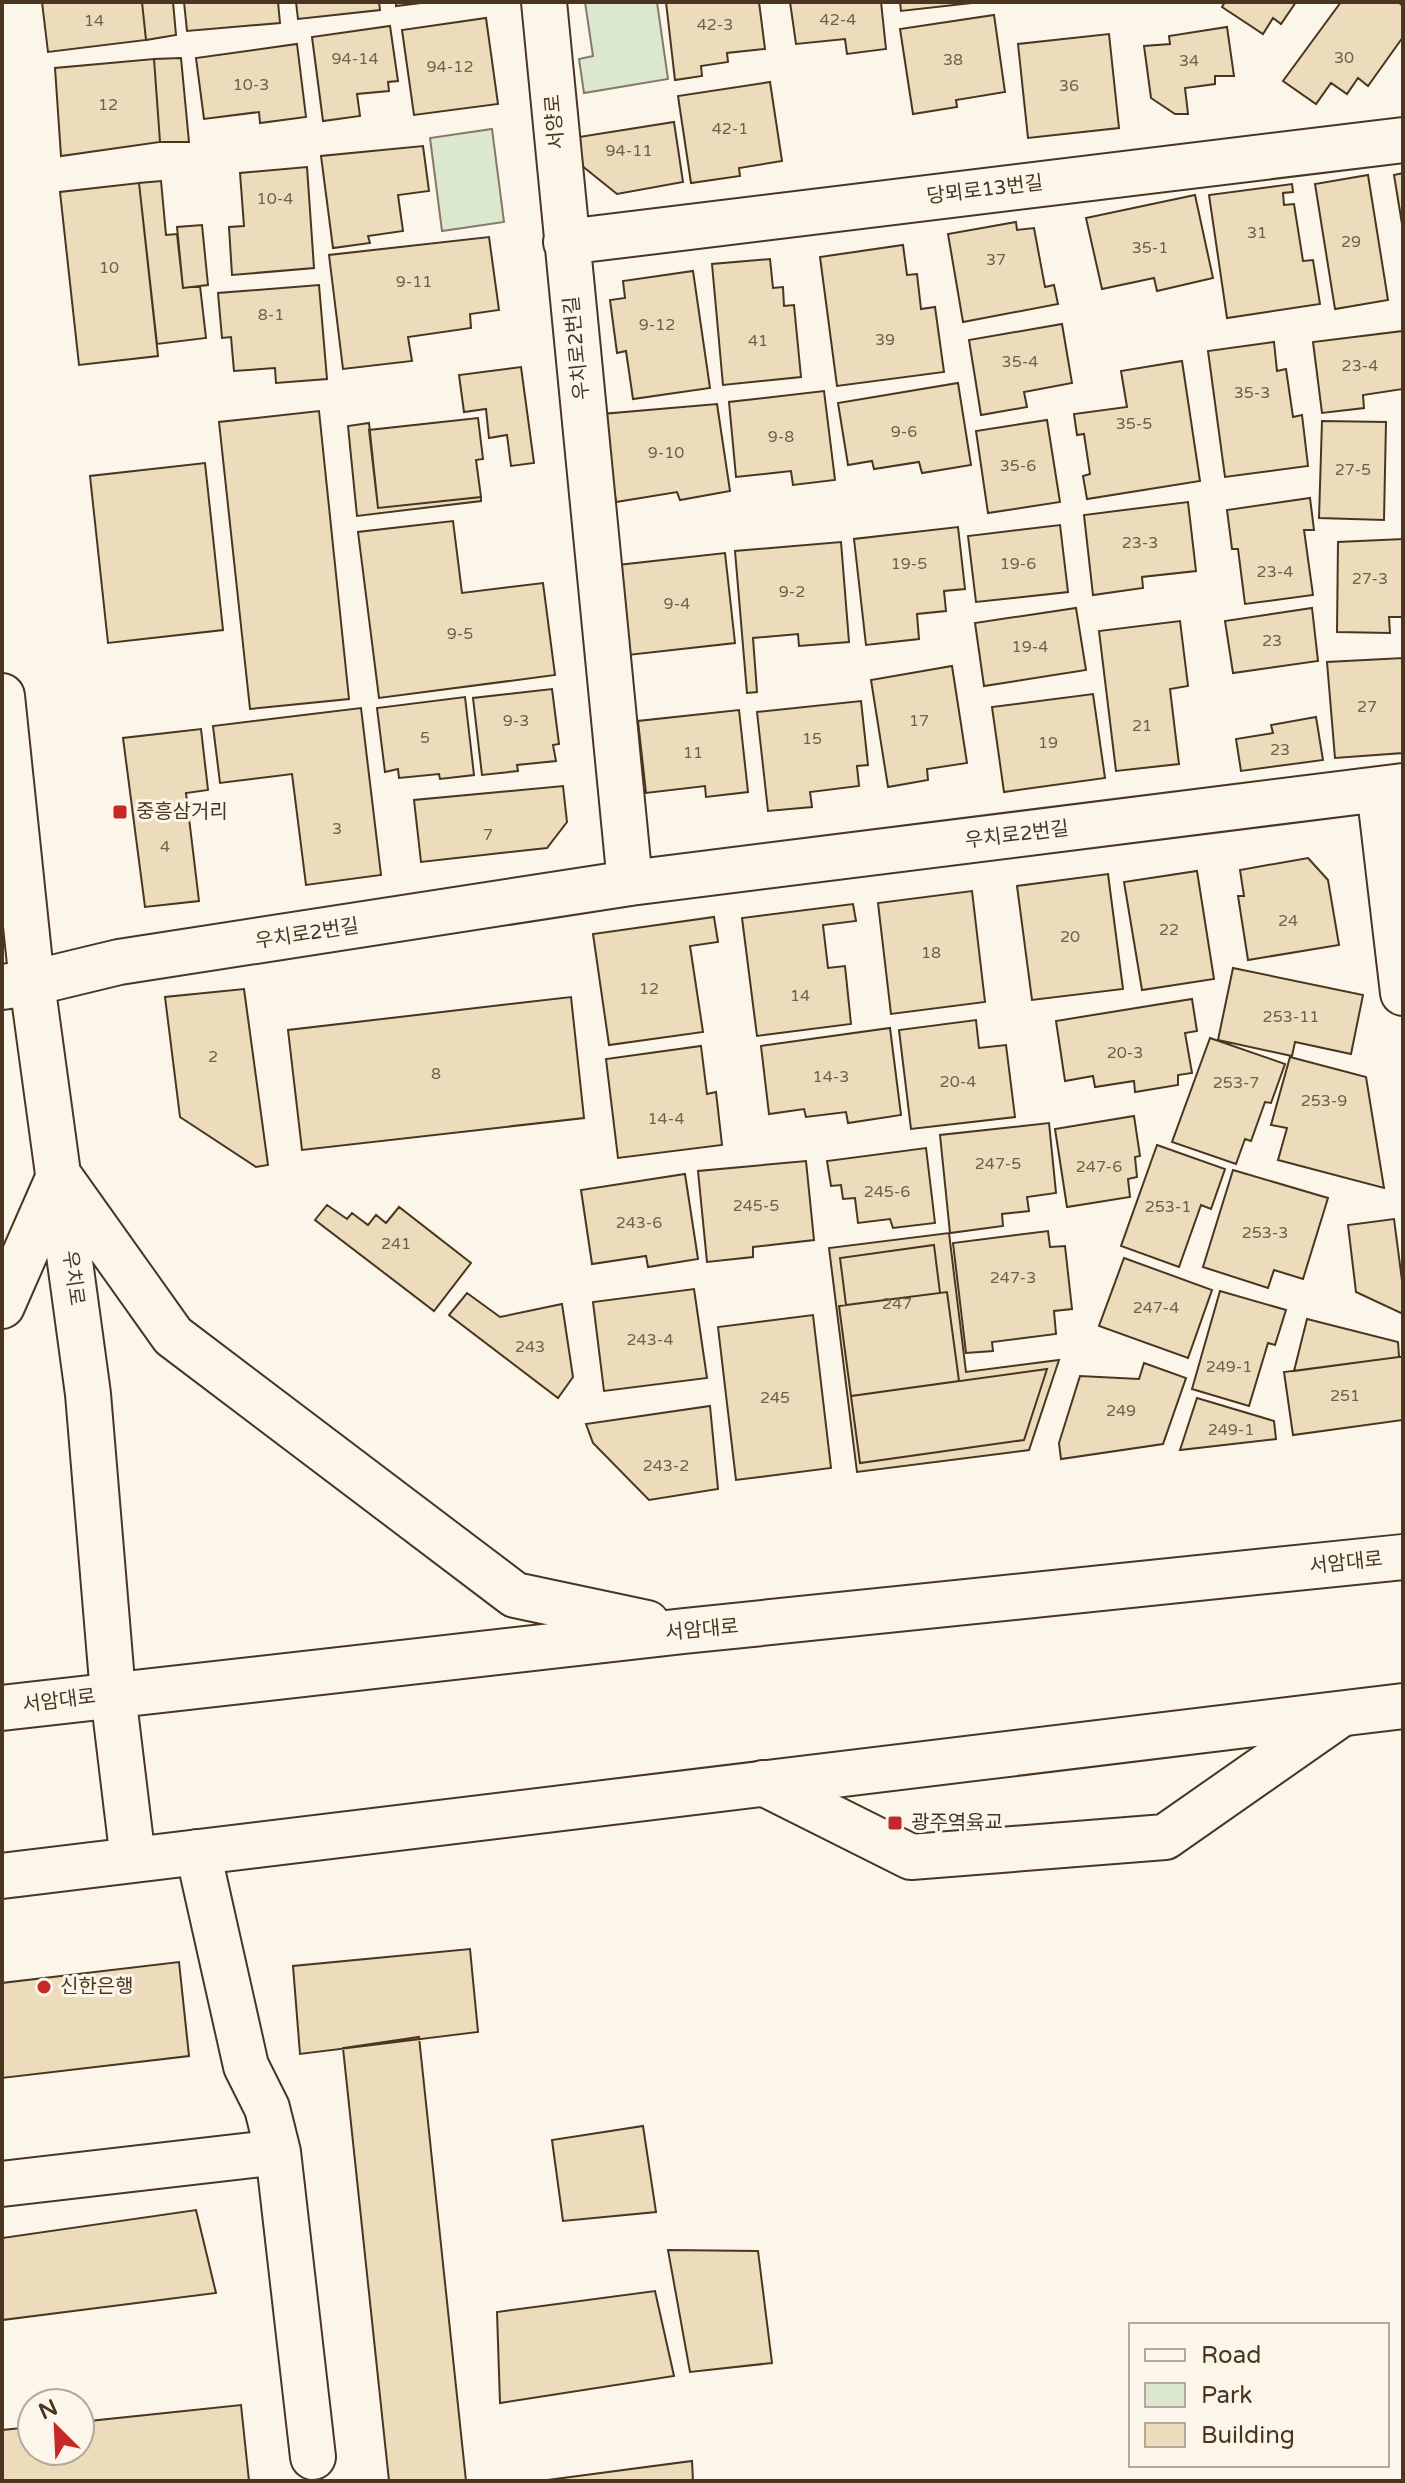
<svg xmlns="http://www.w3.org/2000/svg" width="1405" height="2483" font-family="'Varela Round','Noto Sans KR',sans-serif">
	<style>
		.green { fill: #dce7d0; stroke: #887966; stroke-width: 2 }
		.building { fill: #ecdcbc; stroke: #4a3520; stroke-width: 2 }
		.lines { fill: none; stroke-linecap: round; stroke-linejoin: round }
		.minor-casing { stroke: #4a3520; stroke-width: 48 }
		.major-casing { stroke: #4a3520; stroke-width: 48 }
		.minor { stroke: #fbf6e9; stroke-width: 44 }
		.major { stroke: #fbf6e9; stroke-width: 44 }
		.poi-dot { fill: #c62828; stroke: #fbf6e9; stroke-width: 3 }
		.labels { text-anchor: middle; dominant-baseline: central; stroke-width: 6; stroke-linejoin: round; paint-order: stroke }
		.number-label { font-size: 16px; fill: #725f47 }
		.street-label { font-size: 20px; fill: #4a3520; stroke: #fbf6e9 }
		.poi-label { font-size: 20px; fill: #4a3520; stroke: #fbf6e9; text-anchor: start }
	</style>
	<rect width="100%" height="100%" fill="#fbf6e9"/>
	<!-- green -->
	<path class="green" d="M 585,2 L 657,2 L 668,79 L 584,93 L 579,59 L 593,56 Z
		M 492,129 L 504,222 L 442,231 L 430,138 Z"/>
	<!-- building -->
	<path class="building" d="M 42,2 L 142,2 L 146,40 L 48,52 Z
		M 142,2 L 173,2 L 176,35 L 146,40 Z
		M 184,2 L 278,2 L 280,23 L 187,31 Z
		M 296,2 L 379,2 L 380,10 L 298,19 Z
		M 396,2 L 429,2 L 396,6 Z
		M 666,2 L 759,2 L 765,49 L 727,53 L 728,62 L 701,66 L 702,76 L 675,80 Z
		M 790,2 L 881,2 L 886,49 L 847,54 L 845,39 L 796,44 Z
		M 900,2 L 971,2 L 972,3 L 901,11 Z
		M 1225,2 L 1296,2 L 1281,24 L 1273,18 L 1263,34 L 1222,7 Z
		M 1341,2 L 1398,2 L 1403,6 L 1403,37 L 1368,86 L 1358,78 L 1347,94 L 1331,83 L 1316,104 L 1283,81 Z
		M 994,15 L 1005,92 L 956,100 L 957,107 L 913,114 L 900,29 Z
		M 486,18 L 498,104 L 414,115 L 402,30 Z
		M 390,26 L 398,81 L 388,82 L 389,91 L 357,94 L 360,116 L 323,121 L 312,37 Z
		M 1227,27 L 1234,76 L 1215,76 L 1215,84 L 1185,88 L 1188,114 L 1175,114 L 1151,98 L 1144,46 L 1170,44 L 1169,36 Z
		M 1109,34 L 1119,128 L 1028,138 L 1018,44 Z
		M 297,44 L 306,117 L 260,123 L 259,112 L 204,119 L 196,58 Z
		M 181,58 L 189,142 L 160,142 L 154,59 Z
		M 154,59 L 160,142 L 61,156 L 55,68 Z
		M 770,82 L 782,161 L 739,168 L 740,176 L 691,183 L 678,96 Z
		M 674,122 L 683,182 L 617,194 L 581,165 L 579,137 Z
		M 423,146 L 429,191 L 398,195 L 403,231 L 368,236 L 370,243 L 333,248 L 321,156 Z
		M 307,167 L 314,268 L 232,275 L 229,227 L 244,226 L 240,173 Z
		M 1403,173 L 1403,230 L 1394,175 Z
		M 1368,175 L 1388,300 L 1335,309 L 1315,184 Z
		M 161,181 L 166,235 L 177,234 L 183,288 L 200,286 L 206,338 L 157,344 L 139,183 Z
		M 139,183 L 158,356 L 79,365 L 60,192 Z
		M 1292,184 L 1293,192 L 1283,193 L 1284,205 L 1294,204 L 1303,261 L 1313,260 L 1320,304 L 1227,318 L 1209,195 Z
		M 1195,195 L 1213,278 L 1157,291 L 1154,278 L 1102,289 L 1086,218 Z
		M 1016,222 L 1017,230 L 1034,228 L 1045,287 L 1054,285 L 1058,304 L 963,322 L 948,234 Z
		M 202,225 L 208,285 L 183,288 L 177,227 Z
		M 489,237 L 499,310 L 470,314 L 471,328 L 408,337 L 412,361 L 343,369 L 329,255 Z
		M 903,245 L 907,275 L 917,274 L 921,309 L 935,307 L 944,372 L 837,386 L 820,257 Z
		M 770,259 L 773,288 L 783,287 L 784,306 L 794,305 L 801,377 L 723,385 L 712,264 Z
		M 693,271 L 710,388 L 633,399 L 626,351 L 617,353 L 610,300 L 625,298 L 623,281 Z
		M 319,285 L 327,379 L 276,383 L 275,368 L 234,371 L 231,337 L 222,338 L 218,293 Z
		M 1062,324 L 1072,383 L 1024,392 L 1027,407 L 981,415 L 969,340 Z
		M 1403,331 L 1403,389 L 1363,395 L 1364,408 L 1322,413 L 1313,342 Z
		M 1274,342 L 1277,371 L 1286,369 L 1293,417 L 1302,415 L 1308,466 L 1225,477 L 1208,351 Z
		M 1182,361 L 1200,481 L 1087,499 L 1083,476 L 1090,474 L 1084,434 L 1077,435 L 1074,414 L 1127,407 L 1121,371 Z
		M 521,367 L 534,463 L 511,466 L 507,435 L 489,438 L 486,409 L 464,412 L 459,375 Z
		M 958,383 L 971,465 L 922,473 L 919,462 L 874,469 L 872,461 L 848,465 L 838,403 Z
		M 824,391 L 835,480 L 793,485 L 791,471 L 736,477 L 729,402 Z
		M 717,404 L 730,491 L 680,500 L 677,492 L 616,502 L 602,414 Z
		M 319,411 L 349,699 L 250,709 L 219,422 Z
		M 478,418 L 483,459 L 476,460 L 481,497 L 378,508 L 369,430 Z
		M 1047,420 L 1060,502 L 988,513 L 976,431 Z
		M 1322,421 L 1386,422 L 1384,520 L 1319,518 Z
		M 369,423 L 378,508 L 481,497 L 481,501 L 357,516 L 348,426 Z
		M 205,463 L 223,630 L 108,643 L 90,476 Z
		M 1310,498 L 1314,530 L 1304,530 L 1313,595 L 1245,604 L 1238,549 L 1232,549 L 1227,510 Z
		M 1188,502 L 1196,571 L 1142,577 L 1143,588 L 1093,595 L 1084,515 Z
		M 453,521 L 462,593 L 543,583 L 555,675 L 379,698 L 358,532 Z
		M 1060,525 L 1068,592 L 976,602 L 968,536 Z
		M 958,527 L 965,589 L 944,591 L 946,611 L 917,614 L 919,639 L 866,645 L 854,539 Z
		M 1403,539 L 1403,617 L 1389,617 L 1390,633 L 1337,632 L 1338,542 Z
		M 841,542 L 849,642 L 799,646 L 798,634 L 753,638 L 757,692 L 747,693 L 735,551 Z
		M 725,553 L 735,643 L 628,655 L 618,565 Z
		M 1076,608 L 1086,670 L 984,686 L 975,623 Z
		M 1312,608 L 1318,661 L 1233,673 L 1225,621 Z
		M 1180,621 L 1188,686 L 1170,689 L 1179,764 L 1116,771 L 1099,631 Z
		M 1403,658 L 1403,753 L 1335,758 L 1327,662 Z
		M 952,666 L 967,763 L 927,769 L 928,780 L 888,787 L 871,680 Z
		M 552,689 L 559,744 L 553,745 L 556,761 L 517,765 L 518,771 L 482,775 L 473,698 Z
		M 1093,694 L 1105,778 L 1004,792 L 992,707 Z
		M 465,697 L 474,775 L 440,779 L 439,774 L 399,778 L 398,769 L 385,772 L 377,708 Z
		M 861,701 L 868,765 L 857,766 L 859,786 L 810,792 L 812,807 L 768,811 L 757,712 Z
		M 361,708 L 381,875 L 306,885 L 292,774 L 220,783 L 213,726 Z
		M 739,710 L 748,792 L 706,797 L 705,786 L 646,793 L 638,721 Z
		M 1316,717 L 1323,760 L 1241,771 L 1236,739 L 1273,733 L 1271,725 Z
		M 201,729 L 208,790 L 186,793 L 199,901 L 145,907 L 123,738 Z
		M 563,786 L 567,822 L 547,848 L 421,862 L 414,800 Z
		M 1308,858 L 1328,880 L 1339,945 L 1248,960 L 1238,896 L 1244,896 L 1240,870 Z
		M 1197,871 L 1214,979 L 1142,990 L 1124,882 Z
		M 1108,874 L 1123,989 L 1032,1000 L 1017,886 Z
		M 972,891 L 985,1002 L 891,1014 L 878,903 Z
		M 853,904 L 856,921 L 823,925 L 828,968 L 845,966 L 851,1024 L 757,1036 L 742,918 Z
		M 714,917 L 718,942 L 690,946 L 703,1032 L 609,1045 L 593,934 Z
		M 1233,968 L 1363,995 L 1351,1054 L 1295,1042 L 1292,1056 L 1218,1040 Z
		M 244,989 L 268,1165 L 256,1167 L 180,1117 L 165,997 Z
		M 571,997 L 584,1118 L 302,1150 L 288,1030 Z
		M 1192,999 L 1197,1031 L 1185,1033 L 1192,1073 L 1178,1075 L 1178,1085 L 1135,1092 L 1134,1081 L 1095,1087 L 1093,1076 L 1065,1081 L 1056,1021 Z
		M 976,1020 L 979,1048 L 1006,1045 L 1015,1117 L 911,1129 L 899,1030 Z
		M 890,1028 L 901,1115 L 848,1123 L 846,1112 L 806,1117 L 804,1109 L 769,1114 L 761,1046 Z
		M 1210,1038 L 1285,1064 L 1271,1103 L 1265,1102 L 1251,1141 L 1245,1139 L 1236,1164 L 1172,1142 Z
		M 701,1046 L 707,1094 L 716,1092 L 722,1145 L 618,1158 L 606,1059 Z
		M 1290,1057 L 1366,1077 L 1384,1188 L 1278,1160 L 1287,1128 L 1271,1125 Z
		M 1134,1116 L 1140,1156 L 1135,1157 L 1137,1177 L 1128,1179 L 1130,1197 L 1067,1207 L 1055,1129 Z
		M 1049,1123 L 1056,1193 L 1027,1197 L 1029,1211 L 1002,1214 L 1003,1226 L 950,1233 L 940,1135 Z
		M 1157,1145 L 1225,1169 L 1211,1209 L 1201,1205 L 1179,1267 L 1121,1246 Z
		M 926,1148 L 935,1223 L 893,1228 L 890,1219 L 858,1223 L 855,1198 L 843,1199 L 841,1185 L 831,1186 L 827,1161 Z
		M 806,1161 L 814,1240 L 753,1247 L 753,1257 L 707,1262 L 698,1171 Z
		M 1233,1170 L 1328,1198 L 1303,1279 L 1274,1270 L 1268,1288 L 1203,1267 Z
		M 685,1174 L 698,1259 L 648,1267 L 646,1256 L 592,1264 L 581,1190 Z
		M 327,1205 L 347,1219 L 352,1213 L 368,1225 L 376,1215 L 386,1223 L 399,1207 L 471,1263 L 434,1311 L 315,1220 Z
		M 1394,1219 L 1403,1288 L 1403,1314 L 1356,1292 L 1348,1225 Z
		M 1048,1231 L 1050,1247 L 1065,1246 L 1072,1309 L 1054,1311 L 1056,1334 L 992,1342 L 993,1351 L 966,1353 L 953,1243 Z
		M 949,1233 L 966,1372 L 1059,1360 L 1029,1450 L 857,1472 L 829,1248 Z
		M 934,1245 L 940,1293 L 846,1305 L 840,1258 Z
		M 1124,1258 L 1212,1290 L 1188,1358 L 1099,1326 Z
		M 694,1289 L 707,1378 L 604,1391 L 593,1302 Z
		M 1220,1291 L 1286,1310 L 1275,1345 L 1268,1343 L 1249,1406 L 1192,1389 Z
		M 947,1292 L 959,1381 L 851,1396 L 839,1306 Z
		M 467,1293 L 500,1317 L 562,1304 L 573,1377 L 558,1398 L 449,1315 Z
		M 813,1315 L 831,1468 L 736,1480 L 718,1327 Z
		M 1307,1319 L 1398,1342 L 1399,1357 L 1294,1371 Z
		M 1399,1357 L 1403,1357 L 1403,1420 L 1293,1435 L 1284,1372 Z
		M 1144,1363 L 1186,1378 L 1163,1444 L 1061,1459 L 1059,1443 L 1080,1376 L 1139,1379 Z
		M 1047,1369 L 1024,1440 L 860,1463 L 851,1396 Z
		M 1197,1398 L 1274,1421 L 1276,1439 L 1180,1450 Z
		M 710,1406 L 718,1489 L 649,1500 L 593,1443 L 586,1424 Z
		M 470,1949 L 478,2032 L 300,2054 L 293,1966 Z
		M 179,1962 L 189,2056 L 2,2078 L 2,1983 Z
		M 419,2037 L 466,2481 L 389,2481 L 343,2048 Z
		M 643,2126 L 656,2212 L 563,2221 L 552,2140 Z
		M 196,2210 L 216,2293 L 2,2320 L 2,2238 Z
		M 668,2250 L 758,2251 L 772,2363 L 690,2372 Z
		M 655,2291 L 674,2376 L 500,2403 L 497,2312 Z
		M 241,2405 L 249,2481 L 2,2481 L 2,2430 L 32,2427 L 32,2451 L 80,2451 L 80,2422 Z
		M 692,2461 L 693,2481 L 540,2481 Z"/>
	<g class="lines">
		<defs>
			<path id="minor" d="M 544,2 L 630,883
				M 566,242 L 1403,140
				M 1379,789 L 1403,993
				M 2,987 L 32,983 L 119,962 L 630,883 L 1403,786
				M 763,1783 L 911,1857 L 1165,1837 L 1341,1714
				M 278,2152 L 313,2457
				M 2,2184 L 278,2152 L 267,2108 L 246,2066 L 198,1852"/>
			<path id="major" d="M 2,696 L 32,983 L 88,1394 L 113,1694 L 133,1860
				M 62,1180 L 173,1336 L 515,1595 L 647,1623
				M 2,1306 L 59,1176
				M 2,1708 L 684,1631 L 1403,1557
				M 2,1876 L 1403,1706"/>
		</defs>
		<!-- minor casing -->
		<use href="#minor" class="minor-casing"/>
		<!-- major casing -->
		<use href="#major" class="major-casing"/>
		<!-- minor -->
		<use href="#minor" class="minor"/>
		<!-- major -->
		<use href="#major" class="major"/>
	</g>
	<!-- markers -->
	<g class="poi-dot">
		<rect x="112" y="804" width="16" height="16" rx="4"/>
		<rect x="887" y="1815" width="16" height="16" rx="4"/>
		<circle cx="44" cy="1987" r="8"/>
	</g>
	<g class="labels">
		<!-- number labels -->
		<g class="number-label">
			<text x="838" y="20">42-4</text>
			<text x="94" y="21">14</text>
			<text x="715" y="25">42-3</text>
			<text x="1344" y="58">30</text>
			<text x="355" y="59">94-14</text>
			<text x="953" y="60">38</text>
			<text x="1189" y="61">34</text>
			<text x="450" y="67">94-12</text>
			<text x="251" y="85">10-3</text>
			<text x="1069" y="86">36</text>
			<text x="108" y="105">12</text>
			<text x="730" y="129">42-1</text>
			<text x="629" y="151">94-11</text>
			<text x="275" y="199">10-4</text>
			<text x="1257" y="233">31</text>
			<text x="1351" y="242">29</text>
			<text x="1150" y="248">35-1</text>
			<text x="996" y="260">37</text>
			<text x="109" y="268">10</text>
			<text x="414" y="282">9-11</text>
			<text x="271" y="315">8-1</text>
			<text x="657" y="325">9-12</text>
			<text x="885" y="340">39</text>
			<text x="758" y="341">41</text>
			<text x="1020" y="362">35-4</text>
			<text x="1360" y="366">23-4</text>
			<text x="1252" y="393">35-3</text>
			<text x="1134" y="424">35-5</text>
			<text x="904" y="432">9-6</text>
			<text x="781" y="437">9-8</text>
			<text x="666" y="453">9-10</text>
			<text x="1018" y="466">35-6</text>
			<text x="1353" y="470">27-5</text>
			<text x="1140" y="543">23-3</text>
			<text x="909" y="564">19-5</text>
			<text x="1018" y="564">19-6</text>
			<text x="1275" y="572">23-4</text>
			<text x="1370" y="579">27-3</text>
			<text x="792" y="592">9-2</text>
			<text x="677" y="604">9-4</text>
			<text x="460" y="634">9-5</text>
			<text x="1272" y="641">23</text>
			<text x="1030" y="647">19-4</text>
			<text x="1367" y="707">27</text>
			<text x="516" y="721">9-3</text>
			<text x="919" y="721">17</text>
			<text x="1142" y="726">21</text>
			<text x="425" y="738">5</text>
			<text x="812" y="739">15</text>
			<text x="1048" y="743">19</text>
			<text x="1280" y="750">23</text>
			<text x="693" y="753">11</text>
			<text x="337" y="829">3</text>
			<text x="488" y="835">7</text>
			<text x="165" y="847">4</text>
			<text x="1288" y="921">24</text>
			<text x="1169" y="930">22</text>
			<text x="1070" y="937">20</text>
			<text x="931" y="953">18</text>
			<text x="649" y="989">12</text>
			<text x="800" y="996">14</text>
			<text x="1291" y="1017">253-11</text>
			<text x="1125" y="1053">20-3</text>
			<text x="213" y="1057">2</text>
			<text x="436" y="1074">8</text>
			<text x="831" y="1077">14-3</text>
			<text x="958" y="1082">20-4</text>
			<text x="1236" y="1083">253-7</text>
			<text x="1324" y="1101">253-9</text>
			<text x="666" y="1119">14-4</text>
			<text x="998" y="1164">247-5</text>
			<text x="1099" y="1167">247-6</text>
			<text x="887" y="1192">245-6</text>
			<text x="756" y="1206">245-5</text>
			<text x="1168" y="1207">253-1</text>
			<text x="639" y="1223">243-6</text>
			<text x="1265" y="1233">253-3</text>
			<text x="396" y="1244">241</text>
			<text x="1013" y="1278">247-3</text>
			<text x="897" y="1304">247</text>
			<text x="1156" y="1308">247-4</text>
			<text x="650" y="1340">243-4</text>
			<text x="530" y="1347">243</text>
			<text x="1229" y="1367">249-1</text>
			<text x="1345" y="1396">251</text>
			<text x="775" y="1398">245</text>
			<text x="1121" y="1411">249</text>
			<text x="1231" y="1430">249-1</text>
			<text x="666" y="1466">243-2</text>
		</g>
		<!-- street labels -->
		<g class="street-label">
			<text transform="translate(555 122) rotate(-95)">서양로</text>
			<text transform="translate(985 190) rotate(-7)">당뫼로13번길</text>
			<text transform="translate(577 348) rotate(-96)">우치로2번길</text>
			<text transform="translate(1017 835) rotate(-7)">우치로2번길</text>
			<text transform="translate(307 934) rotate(-9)">우치로2번길</text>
			<text transform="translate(73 1278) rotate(82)">우치로</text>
			<text transform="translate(1346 1563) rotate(-6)">서암대로</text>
			<text transform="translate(702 1630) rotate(-5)">서암대로</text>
			<text transform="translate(59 1701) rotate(-7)">서암대로</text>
		</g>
		<!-- poi labels -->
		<g class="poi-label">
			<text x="136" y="812">중흥삼거리</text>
			<text x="911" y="1823">광주역육교</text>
			<text x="60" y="1987">신한은행</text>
		</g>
	</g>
	<!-- border -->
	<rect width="1405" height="2483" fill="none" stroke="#4a3520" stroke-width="8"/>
	<!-- legend -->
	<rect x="1129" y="2323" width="260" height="144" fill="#fbf6e9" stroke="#b4a999" stroke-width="2"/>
	<rect x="1145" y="2349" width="40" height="12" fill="#fbf6e9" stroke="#b4a999" stroke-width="2"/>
	<text x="1201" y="2363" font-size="24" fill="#4a3520">Road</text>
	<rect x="1145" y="2383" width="40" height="24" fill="#dce7d0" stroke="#b4a999" stroke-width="2"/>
	<text x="1201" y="2403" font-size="24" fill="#4a3520">Park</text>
	<rect x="1145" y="2423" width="40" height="24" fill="#ecdcbc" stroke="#b4a999" stroke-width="2"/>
	<text x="1201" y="2443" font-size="24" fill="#4a3520">Building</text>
	<!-- north arrow -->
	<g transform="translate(56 2427) rotate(336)"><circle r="38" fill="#fbf6e9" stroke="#b4a999" stroke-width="2"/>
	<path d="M0-6L14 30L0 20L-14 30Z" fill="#c62828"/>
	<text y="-12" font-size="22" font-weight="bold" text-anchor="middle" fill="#4a3520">N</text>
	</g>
</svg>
